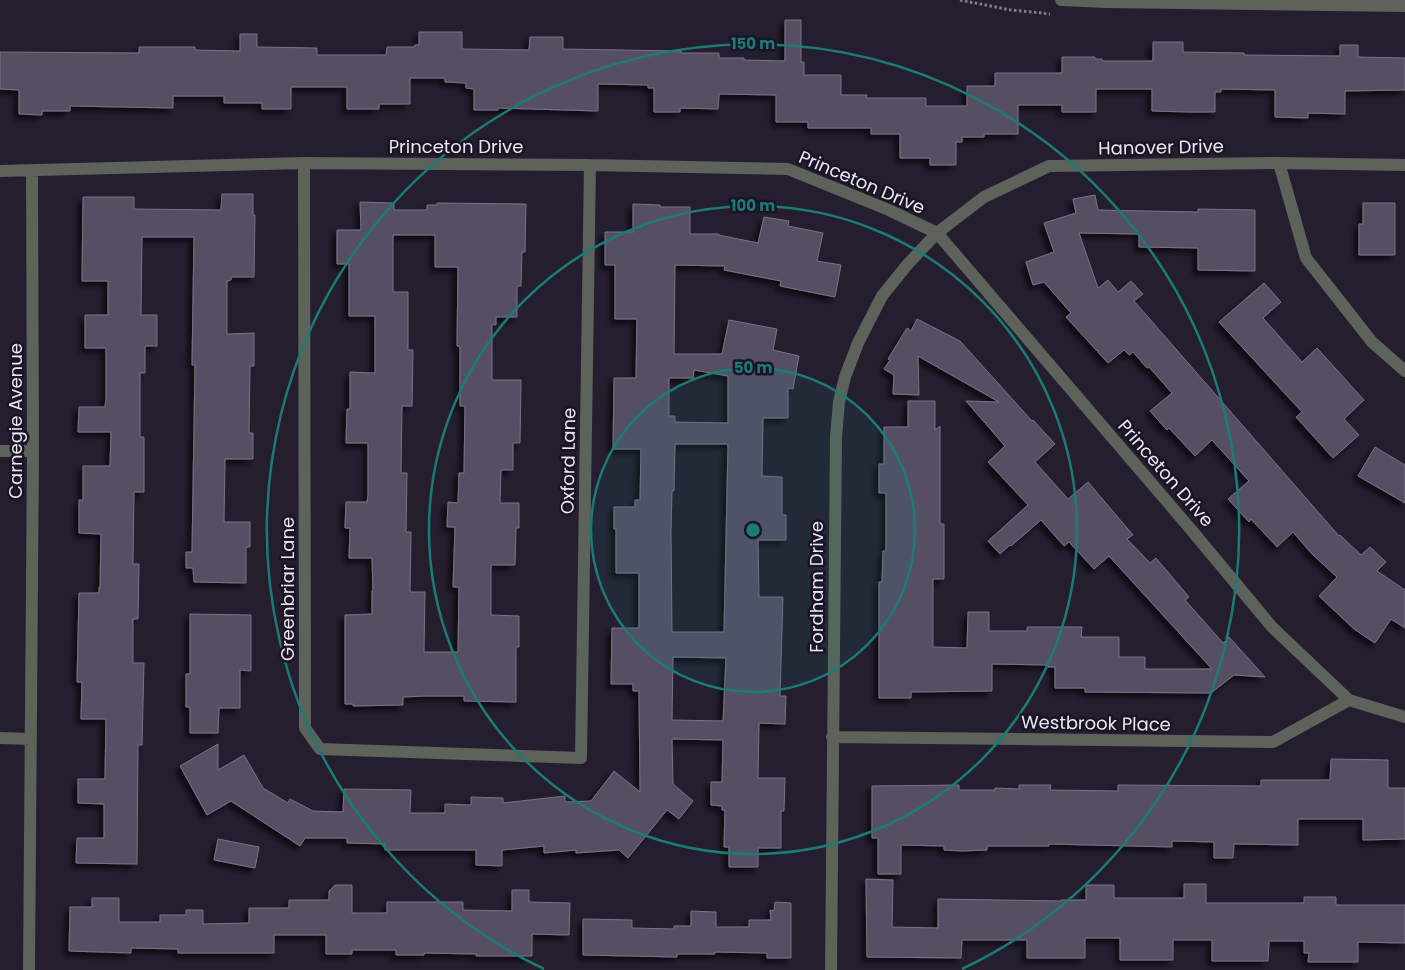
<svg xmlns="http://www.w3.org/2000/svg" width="1405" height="970" font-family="Poppins,sans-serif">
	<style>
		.building { fill: #565063; stroke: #797287; fill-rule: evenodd; filter: url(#shadow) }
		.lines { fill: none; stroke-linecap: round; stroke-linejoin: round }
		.path { stroke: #847f8d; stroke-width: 3; stroke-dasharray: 2.5 2.5; stroke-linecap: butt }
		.minor { stroke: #5d635b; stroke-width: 12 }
		.ring { fill: none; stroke: #1a7c75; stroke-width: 2.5 }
		.labels { text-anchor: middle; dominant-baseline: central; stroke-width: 5; stroke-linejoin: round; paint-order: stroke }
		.street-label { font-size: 18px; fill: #eae6f2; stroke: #1a1425 }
		.centre { fill: #1a7c75; stroke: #1a1425; stroke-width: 2.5 }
		.ring-label { font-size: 15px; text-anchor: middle; font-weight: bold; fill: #1a7c75; stroke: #1a1425; stroke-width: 5; stroke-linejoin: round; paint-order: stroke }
	</style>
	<defs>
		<filter id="shadow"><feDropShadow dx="-4.5" dy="4.5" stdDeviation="2.5" flood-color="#0009"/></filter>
	</defs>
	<rect width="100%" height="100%" fill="#241e2f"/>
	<!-- building -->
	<path class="building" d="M 785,20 L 801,20 L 801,62 L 804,62 L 804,75 L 841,75 L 841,95 L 867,95 L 866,98 L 926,98 L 926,106 L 967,106 L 967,86 L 995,86 L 995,73 L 1062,73 L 1062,57 L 1095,57 L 1095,59 L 1102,59 L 1103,61 L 1153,61 L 1153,42 L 1183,42 L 1183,52 L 1244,53 L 1244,55 L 1340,56 L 1340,45 L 1358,45 L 1358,57 L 1405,58 L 1405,90 L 1345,91 L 1345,114 L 1308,113 L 1308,118 L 1275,117 L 1275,90 L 1221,89 L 1221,92 L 1215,92 L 1215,112 L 1189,112 L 1152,111 L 1152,89 L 1096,89 L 1096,112 L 1062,112 L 1062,105 L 1018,105 L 1018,134 L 984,134 L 984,137 L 962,137 L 962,142 L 956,142 L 956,165 L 930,165 L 930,158 L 900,158 L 900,134 L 871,134 L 871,128 L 808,128 L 808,122 L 776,122 L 776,95 L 719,94 L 718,109 L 680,108 L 680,112 L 654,112 L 654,88 L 648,88 L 648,85 L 598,84 L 598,111 L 498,108 L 498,110 L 474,110 L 474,89 L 466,88 L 466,83 L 445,82 L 445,78 L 410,78 L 410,104 L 379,104 L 379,109 L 347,109 L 347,87 L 291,87 L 291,109 L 262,109 L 262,103 L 224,103 L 224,96 L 173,96 L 173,108 L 70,106 L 70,111 L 42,111 L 42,115 L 19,114 L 19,90 L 0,89 L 0,52 L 139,53 L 139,47 L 195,47 L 195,50 L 240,51 L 240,34 L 257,34 L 257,47 L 317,48 L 317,55 L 386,55 L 387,47 L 414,47 L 415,45 L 419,45 L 419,32 L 462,32 L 462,49 L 529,50 L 530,37 L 563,37 L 563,49 L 681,51 L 681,53 L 719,53 L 719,58 L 744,58 L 744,60 L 785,61 Z
		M 222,194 L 253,194 L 253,215 L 255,215 L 254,277 L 231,277 L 231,280 L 227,281 L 227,334 L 254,333 L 254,366 L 250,366 L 249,433 L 253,433 L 253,459 L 225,459 L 224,522 L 250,522 L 250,547 L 246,547 L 246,583 L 194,582 L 193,568 L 186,568 L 186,552 L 192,552 L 195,365 L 192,365 L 194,237 L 142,237 L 141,315 L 157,315 L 157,346 L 145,346 L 145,373 L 140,373 L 140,437 L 144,437 L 144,492 L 134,492 L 133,564 L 139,564 L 138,619 L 133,619 L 133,663 L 144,663 L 142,745 L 138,745 L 137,864 L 76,863 L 77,838 L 104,838 L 104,804 L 78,803 L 78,779 L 105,779 L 106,719 L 81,719 L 82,682 L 77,682 L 79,593 L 99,593 L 99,587 L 100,587 L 101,534 L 79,533 L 79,500 L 83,500 L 83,466 L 110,466 L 111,432 L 78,432 L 79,407 L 105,407 L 106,399 L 106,348 L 85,348 L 85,315 L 108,315 L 108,281 L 82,281 L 83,197 L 134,197 L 134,209 L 221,210 Z
		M 1095,195 L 1098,210 L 1198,212 L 1198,209 L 1255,210 L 1255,271 L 1198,270 L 1198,248 L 1139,247 L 1139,234 L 1079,233 L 1098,288 L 1108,280 L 1118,292 L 1131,281 L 1143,294 L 1134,301 L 1339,536 L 1340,535 L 1361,555 L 1370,547 L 1386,562 L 1377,571 L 1405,590 L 1405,628 L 1391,619 L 1375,643 L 1354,629 L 1319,596 L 1337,577 L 1312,554 L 1293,532 L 1277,547 L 1251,519 L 1249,522 L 1228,499 L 1249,481 L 1212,440 L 1195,456 L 1169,428 L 1167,430 L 1150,411 L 1172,393 L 1149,367 L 1147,368 L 1133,352 L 1129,355 L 1124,350 L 1108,363 L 1066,317 L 1071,313 L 1044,282 L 1033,285 L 1026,262 L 1054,252 L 1044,223 L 1076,213 L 1073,199 Z
		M 360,202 L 394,203 L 394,210 L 427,210 L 427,205 L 437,205 L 437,203 L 526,204 L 525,252 L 522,252 L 521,286 L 517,286 L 517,317 L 496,317 L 496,325 L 492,324 L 492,380 L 521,380 L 520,443 L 513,443 L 513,470 L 501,470 L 500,503 L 519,503 L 519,528 L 516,528 L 515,565 L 491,565 L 491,615 L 519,616 L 519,647 L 516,647 L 516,702 L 464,701 L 464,696 L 427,696 L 403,697 L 403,705 L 353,706 L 353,704 L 345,704 L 345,615 L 372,614 L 372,591 L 373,591 L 372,558 L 349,558 L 350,528 L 345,528 L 346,502 L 367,502 L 368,495 L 368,443 L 346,443 L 347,409 L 350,409 L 350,372 L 375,373 L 375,316 L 349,316 L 349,264 L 337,264 L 337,230 L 361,230 ZM 393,235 L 435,235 L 435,267 L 458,267 L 457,346 L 460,347 L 460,406 L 465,406 L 464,473 L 459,473 L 458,503 L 448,502 L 447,527 L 455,527 L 453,587 L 459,587 L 458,652 L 424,652 L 425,592 L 410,592 L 411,532 L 406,532 L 407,473 L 401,473 L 402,406 L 412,406 L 413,350 L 408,350 L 408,292 L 393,292 Z
		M 1363,203 L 1395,203 L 1395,255 L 1359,255 L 1359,224 L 1363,224 Z
		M 633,204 L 660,205 L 660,207 L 690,207 L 690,234 L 719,234 L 719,235 L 758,243 L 764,217 L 789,221 L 788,226 L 823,233 L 817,261 L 841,265 L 835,297 L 780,286 L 781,281 L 724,270 L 725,266 L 675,265 L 674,354 L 722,354 L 729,320 L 777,329 L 773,350 L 799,356 L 793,389 L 788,388 L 788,418 L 763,418 L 762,476 L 782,477 L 782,515 L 786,515 L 786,540 L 758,540 L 759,597 L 783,597 L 780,696 L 786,696 L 785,724 L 759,723 L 758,778 L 785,778 L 784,811 L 781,811 L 781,848 L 758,848 L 758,867 L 729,867 L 729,847 L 724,847 L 725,810 L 722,810 L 722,806 L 711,805 L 711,782 L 722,782 L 723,740 L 672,739 L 673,784 L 693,801 L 679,819 L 667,810 L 628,858 L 619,850 L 576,853 L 576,850 L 544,853 L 544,846 L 502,850 L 502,866 L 476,865 L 476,850 L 385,850 L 385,844 L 347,843 L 347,838 L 305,838 L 300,846 L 231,801 L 207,815 L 180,766 L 218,744 L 218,770 L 244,755 L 263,788 L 288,803 L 290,799 L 313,811 L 343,812 L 344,789 L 411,790 L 410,813 L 445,813 L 445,804 L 471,805 L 471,797 L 503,798 L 503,803 L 565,796 L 565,802 L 591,801 L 614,771 L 640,792 L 639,691 L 633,691 L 633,684 L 611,684 L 612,628 L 639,628 L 639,573 L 616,573 L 616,529 L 614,529 L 614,507 L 635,507 L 635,500 L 640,500 L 641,449 L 613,449 L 614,378 L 636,378 L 637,319 L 615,319 L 615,265 L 605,265 L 605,232 L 633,232 ZM 694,370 L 728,376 L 728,423 L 675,422 L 675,416 L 669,416 L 669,378 L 693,378 ZM 675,444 L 727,444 L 728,446 L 724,632 L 672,632 L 671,532 L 672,491 L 674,491 ZM 673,657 L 726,658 L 723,721 L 672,720 Z
		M 1264,283 L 1281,302 L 1263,318 L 1302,362 L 1317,348 L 1364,400 L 1344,419 L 1359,435 L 1333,458 L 1296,417 L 1302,412 L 1219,322 Z
		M 917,319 L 960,341 L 1032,421 L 1033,420 L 1055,444 L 1035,462 L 1068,499 L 1088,482 L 1133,535 L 1127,539 L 1150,563 L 1156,558 L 1189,597 L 1185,600 L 1223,643 L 1229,637 L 1265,677 L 1234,675 L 1211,693 L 1085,692 L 1085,688 L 1055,688 L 1055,667 L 1048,667 L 1048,665 L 992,664 L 992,691 L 911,692 L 911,698 L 879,698 L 879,582 L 882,582 L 883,551 L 886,551 L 886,493 L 879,493 L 879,464 L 884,464 L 884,427 L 908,427 L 908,401 L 935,401 L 935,430 L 940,426 L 940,524 L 944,524 L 944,579 L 933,579 L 933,647 L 967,648 L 968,612 L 989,612 L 989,631 L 1027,631 L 1027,627 L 1082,627 L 1081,637 L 1119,637 L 1119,657 L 1145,657 L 1145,669 L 1212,669 L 1109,556 L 1094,569 L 1069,542 L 1064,546 L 1041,520 L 1011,546 L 1010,545 L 1000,554 L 988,541 L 1028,505 L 988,462 L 1005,446 L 966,401 L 999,402 L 918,356 L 919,395 L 893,394 L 894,375 L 884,369 L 890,360 L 888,359 L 907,328 L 911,331 Z
		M 1375,447 L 1405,465 L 1405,503 L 1358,476 Z
		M 190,614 L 251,615 L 251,671 L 240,670 L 240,708 L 219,708 L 218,733 L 190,733 L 190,707 L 186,707 L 186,674 L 190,674 Z
		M 1331,759 L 1388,760 L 1388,788 L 1405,788 L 1405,839 L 1363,840 L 1363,819 L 1298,819 L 1298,845 L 1234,844 L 1233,858 L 1214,858 L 1214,842 L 1172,841 L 1172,847 L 1049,844 L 1049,846 L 987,846 L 987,850 L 962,851 L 944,850 L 944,846 L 901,845 L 901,874 L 878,874 L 878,838 L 872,838 L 872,786 L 959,785 L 959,790 L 995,790 L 995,788 L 1019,789 L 1019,785 L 1051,785 L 1050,790 L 1118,791 L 1118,785 L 1261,786 L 1261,780 L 1330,780 Z
		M 218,839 L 259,847 L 255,868 L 214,860 Z
		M 866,879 L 893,880 L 892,927 L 938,928 L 938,899 L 1061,901 L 1061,900 L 1086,900 L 1086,885 L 1114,885 L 1114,898 L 1184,898 L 1184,884 L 1206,884 L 1206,903 L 1304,903 L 1304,897 L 1336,897 L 1336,905 L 1405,905 L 1405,943 L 1358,942 L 1358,962 L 1308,962 L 1309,953 L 1304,953 L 1304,941 L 1269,941 L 1268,961 L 1212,961 L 1212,940 L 1173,940 L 1173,960 L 1120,960 L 1120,938 L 1085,938 L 1085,958 L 1027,958 L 1027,940 L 962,940 L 961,958 L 867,957 Z
		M 335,885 L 352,885 L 352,913 L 387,913 L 387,902 L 463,902 L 463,910 L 512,911 L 512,890 L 529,890 L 529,902 L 570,903 L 569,935 L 532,934 L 532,956 L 476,956 L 477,954 L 424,953 L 424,955 L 396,955 L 396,950 L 352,950 L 352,954 L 326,954 L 326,935 L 274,935 L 274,953 L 178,953 L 178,949 L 131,948 L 131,953 L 69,951 L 70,907 L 92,907 L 92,898 L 119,898 L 119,922 L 160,922 L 160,915 L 186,915 L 186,910 L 203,910 L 203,924 L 249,923 L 249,908 L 289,908 L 289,900 L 329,900 L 329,891 Z
		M 775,902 L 791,903 L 791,958 L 767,958 L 767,953 L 715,952 L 715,954 L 677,954 L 677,957 L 583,955 L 583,919 L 632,920 L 632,928 L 674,929 L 674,926 L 691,926 L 691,911 L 716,912 L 716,927 L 749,927 L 749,920 L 771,920 L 770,910 L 774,911 Z"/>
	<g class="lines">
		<!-- path -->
		<path class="path" d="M 960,0 L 1011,10 L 1050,14"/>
		<!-- minor -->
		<path class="minor" d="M 1061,0 L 1106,2 L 1405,6
			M 304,163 L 305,728 L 320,749 L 581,758 L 590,165
			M 1279,163 L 1306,258 L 1372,342 L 1405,371
			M 0,171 L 304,163 L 590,165 L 788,169 L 889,210 L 937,233 L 1188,526 L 1272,627 L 1349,700 L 1405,717
			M 0,451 L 33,451
			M 832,737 L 1273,742 L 1349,700
			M 0,738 L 30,739
			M 29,970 L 33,451 L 32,171
			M 831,970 L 836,437 L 839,402 L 845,377 L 858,343 L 882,296 L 907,265 L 937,233 L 984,197 L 1049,166 L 1279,163 L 1405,165"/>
	</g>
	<!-- distance rings -->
	<circle cx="753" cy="530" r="162" fill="#1a7c75" fill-opacity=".12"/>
	<g class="ring">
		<circle cx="753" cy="530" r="162"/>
		<circle cx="753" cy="530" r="324"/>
		<path d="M544 969A486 486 0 1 1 962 969"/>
	</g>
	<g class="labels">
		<!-- street labels -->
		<g class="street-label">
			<text x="456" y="146">Princeton Drive</text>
			<text transform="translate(1161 147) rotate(-1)">Hanover Drive</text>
			<text transform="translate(862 182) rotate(23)">Princeton Drive</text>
			<text transform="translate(15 421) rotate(-90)">Carnegie Avenue</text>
			<text transform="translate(568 461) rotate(-89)">Oxford Lane</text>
			<text transform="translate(1166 473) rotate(49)">Princeton Drive</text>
			<text transform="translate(816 587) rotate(-90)">Fordham Drive</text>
			<text transform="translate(287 589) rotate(-90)">Greenbriar Lane</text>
			<text transform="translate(1096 723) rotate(1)">Westbrook Place</text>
		</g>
	</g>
	<circle cx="753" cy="530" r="8" class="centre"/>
	<g class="ring-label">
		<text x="753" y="49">150 m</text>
		<text x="753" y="211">100 m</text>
		<text x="753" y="373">50 m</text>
	</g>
</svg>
